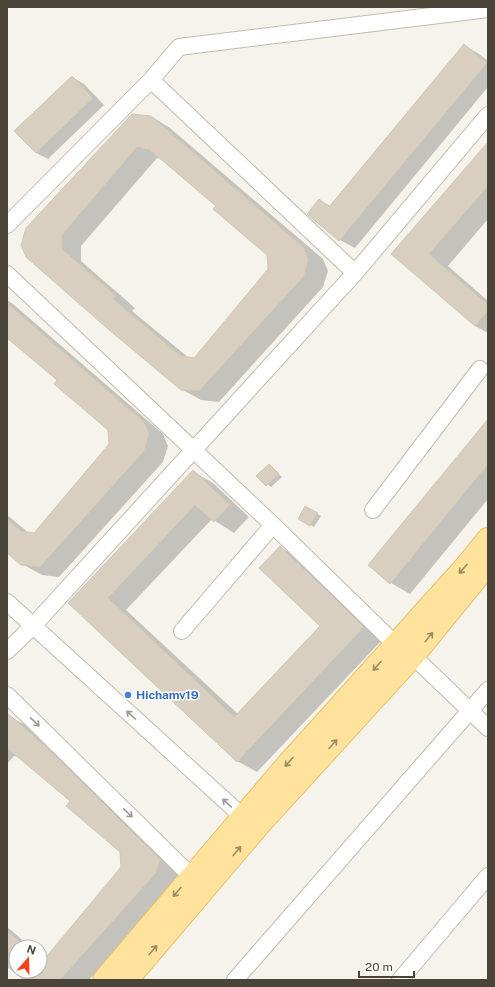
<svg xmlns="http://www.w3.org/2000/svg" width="495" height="987" font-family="'Public Sans',sans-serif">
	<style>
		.shadow { fill: #0003; fill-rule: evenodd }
		.building { fill: #d8cfc1; stroke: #d3c7b4; fill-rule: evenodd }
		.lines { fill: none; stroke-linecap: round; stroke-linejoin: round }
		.minor-casing { stroke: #c2bbae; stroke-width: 18 }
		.primary-casing { stroke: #e6c16a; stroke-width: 24 }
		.minor { stroke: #fff; stroke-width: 16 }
		.primary { stroke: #ffe39c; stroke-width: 22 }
		.oneway { stroke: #9c8c66 }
		.oneway2 { stroke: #9c9892 }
		.shop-dot { fill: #3f7fe0; stroke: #fff; stroke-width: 1.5 }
		.labels { text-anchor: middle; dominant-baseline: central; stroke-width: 3; stroke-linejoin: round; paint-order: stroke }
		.shop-label { font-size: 12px; font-weight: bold; fill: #366cbe; stroke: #fff; text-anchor: start }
	</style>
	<rect width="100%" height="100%" fill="#f6f3ec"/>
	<!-- shadow -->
	<path class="shadow" d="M 464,45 L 479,54 L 488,61 L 488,87 L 355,248 L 340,240 L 320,200 L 330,206 Z
		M 72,77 L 84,84 L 104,105 L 48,159 L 36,153 L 16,131 Z
		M 151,116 L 170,128 L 323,259 L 328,271 L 323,287 L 219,402 L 201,400 L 181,389 L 27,256 ZM 157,158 L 162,159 L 217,206 L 268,255 L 269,270 L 194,359 L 189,358 L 132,311 L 135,308 L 81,261 L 81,246 Z
		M 488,144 L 488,219 L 448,266 L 488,301 L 488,333 L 475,326 L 392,254 Z
		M 7,300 L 13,304 L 163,434 L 168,446 L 163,462 L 59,577 L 42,575 L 22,564 L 7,552 L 7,515 L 29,533 L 35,534 L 110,445 L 109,430 L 58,380 L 7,336 Z
		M 488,422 L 488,499 L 410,594 L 391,583 Z
		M 269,465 L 282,477 L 271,487 L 258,476 Z
		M 194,472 L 213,483 L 249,517 L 234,533 L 212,519 L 126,610 L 238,714 L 321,626 L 280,547 L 299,559 L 383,639 L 257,772 L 237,761 L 69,603 Z
		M 306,507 L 321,516 L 314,527 L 299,518 Z
		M 7,715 L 27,726 L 62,756 L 180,871 L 175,884 L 89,980 L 26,980 L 7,964 L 7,927 L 31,947 L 16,947 L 16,971 L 40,971 L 40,955 L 47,957 L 122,867 L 121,852 L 71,801 L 19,757 L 14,756 L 7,764 Z"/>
	<!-- building -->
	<path class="building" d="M 464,44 L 487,63 L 339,241 L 307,214 L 319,199 L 329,207 Z
		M 72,76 L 93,98 L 36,153 L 14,131 Z
		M 132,114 L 151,116 L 303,247 L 308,259 L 304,276 L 199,391 L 181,390 L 108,329 L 26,257 L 21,245 L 26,228 ZM 137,147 L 150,150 L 216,206 L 213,209 L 267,255 L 268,269 L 194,358 L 181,356 L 113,299 L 116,296 L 62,249 L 62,235 Z
		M 488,142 L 488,186 L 429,254 L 488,305 L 488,311 L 475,326 L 391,254 Z
		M 7,303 L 144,422 L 149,434 L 144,451 L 40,567 L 21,565 L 7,553 L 7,519 L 21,531 L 34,533 L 109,444 L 108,430 L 54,384 L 57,380 L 7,338 Z
		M 488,419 L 488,464 L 390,584 L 368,565 Z
		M 269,464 L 279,474 L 266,486 L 256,476 Z
		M 193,470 L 230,505 L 214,522 L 195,505 L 108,598 L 234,717 L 320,626 L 259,568 L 280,546 L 364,627 L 237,762 L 68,603 Z
		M 305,506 L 318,513 L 310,526 L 298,519 Z
		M 7,713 L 43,744 L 160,859 L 156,873 L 60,980 L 24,980 L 7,966 L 7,931 L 26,947 L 16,947 L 16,971 L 40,971 L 40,954 L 47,956 L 121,867 L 120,852 L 66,806 L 70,801 L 7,748 Z"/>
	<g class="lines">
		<defs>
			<path id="minor" d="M 151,80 L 355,273
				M 7,225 L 151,80 L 179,47 L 488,9
				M 7,274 L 273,525 L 396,645 L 413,656 L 488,728
				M 373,510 L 480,369
				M 7,602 L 242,816 L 252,822
				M 182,631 L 273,525
				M 7,651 L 33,626 L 355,273 L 488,115
				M 7,695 L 191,876 L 203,879
				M 235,980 L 488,690
				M 400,980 L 488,876"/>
			<path id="primary" d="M 104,980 L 287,765 L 467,565 L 488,539
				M 127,980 L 258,826 L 413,656 L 488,564"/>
		</defs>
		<!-- minor casing -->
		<use href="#minor" class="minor-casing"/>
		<!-- primary casing -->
		<use href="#primary" class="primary-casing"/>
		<!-- minor -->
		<use href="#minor" class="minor"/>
		<!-- primary -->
		<use href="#primary" class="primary"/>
	</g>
	<!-- one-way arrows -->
	<defs><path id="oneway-shaft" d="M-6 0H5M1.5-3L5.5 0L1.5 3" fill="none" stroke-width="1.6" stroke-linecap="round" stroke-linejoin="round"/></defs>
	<g class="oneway">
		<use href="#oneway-shaft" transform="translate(463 569) rotate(131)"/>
		<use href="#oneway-shaft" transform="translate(429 637) rotate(-51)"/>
		<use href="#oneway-shaft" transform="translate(377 666) rotate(132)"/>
		<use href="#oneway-shaft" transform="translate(333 744) rotate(-48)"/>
		<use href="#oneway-shaft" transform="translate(289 762) rotate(132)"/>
		<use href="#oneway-shaft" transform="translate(237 851) rotate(-50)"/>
		<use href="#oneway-shaft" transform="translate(177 892) rotate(131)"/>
		<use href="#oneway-shaft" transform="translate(153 950) rotate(-49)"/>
	</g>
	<g class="oneway2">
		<use href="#oneway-shaft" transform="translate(131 715) rotate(-138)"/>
		<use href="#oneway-shaft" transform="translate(35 722) rotate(44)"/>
		<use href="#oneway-shaft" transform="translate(227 803) rotate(-138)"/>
		<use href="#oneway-shaft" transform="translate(128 813) rotate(44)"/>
	</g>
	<!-- markers -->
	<circle class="shop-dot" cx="128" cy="695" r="4"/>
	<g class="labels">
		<!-- shop labels -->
		<g class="shop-label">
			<text x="136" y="695">Hichamv19</text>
		</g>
	</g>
	<!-- border -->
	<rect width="495" height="987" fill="none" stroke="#4b4439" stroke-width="16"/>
	<!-- north arrow -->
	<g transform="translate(28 959) rotate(20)"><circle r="19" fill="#ffffff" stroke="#b7b4b0"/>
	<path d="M0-3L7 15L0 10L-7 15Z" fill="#fc3f1d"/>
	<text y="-6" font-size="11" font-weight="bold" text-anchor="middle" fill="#4b4439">N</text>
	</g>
	<!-- scale -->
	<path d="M359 971v6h55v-6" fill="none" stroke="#4b4439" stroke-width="2"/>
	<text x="365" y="971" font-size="12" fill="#4b4439" stroke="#ffffff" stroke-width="3" paint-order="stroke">20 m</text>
</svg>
